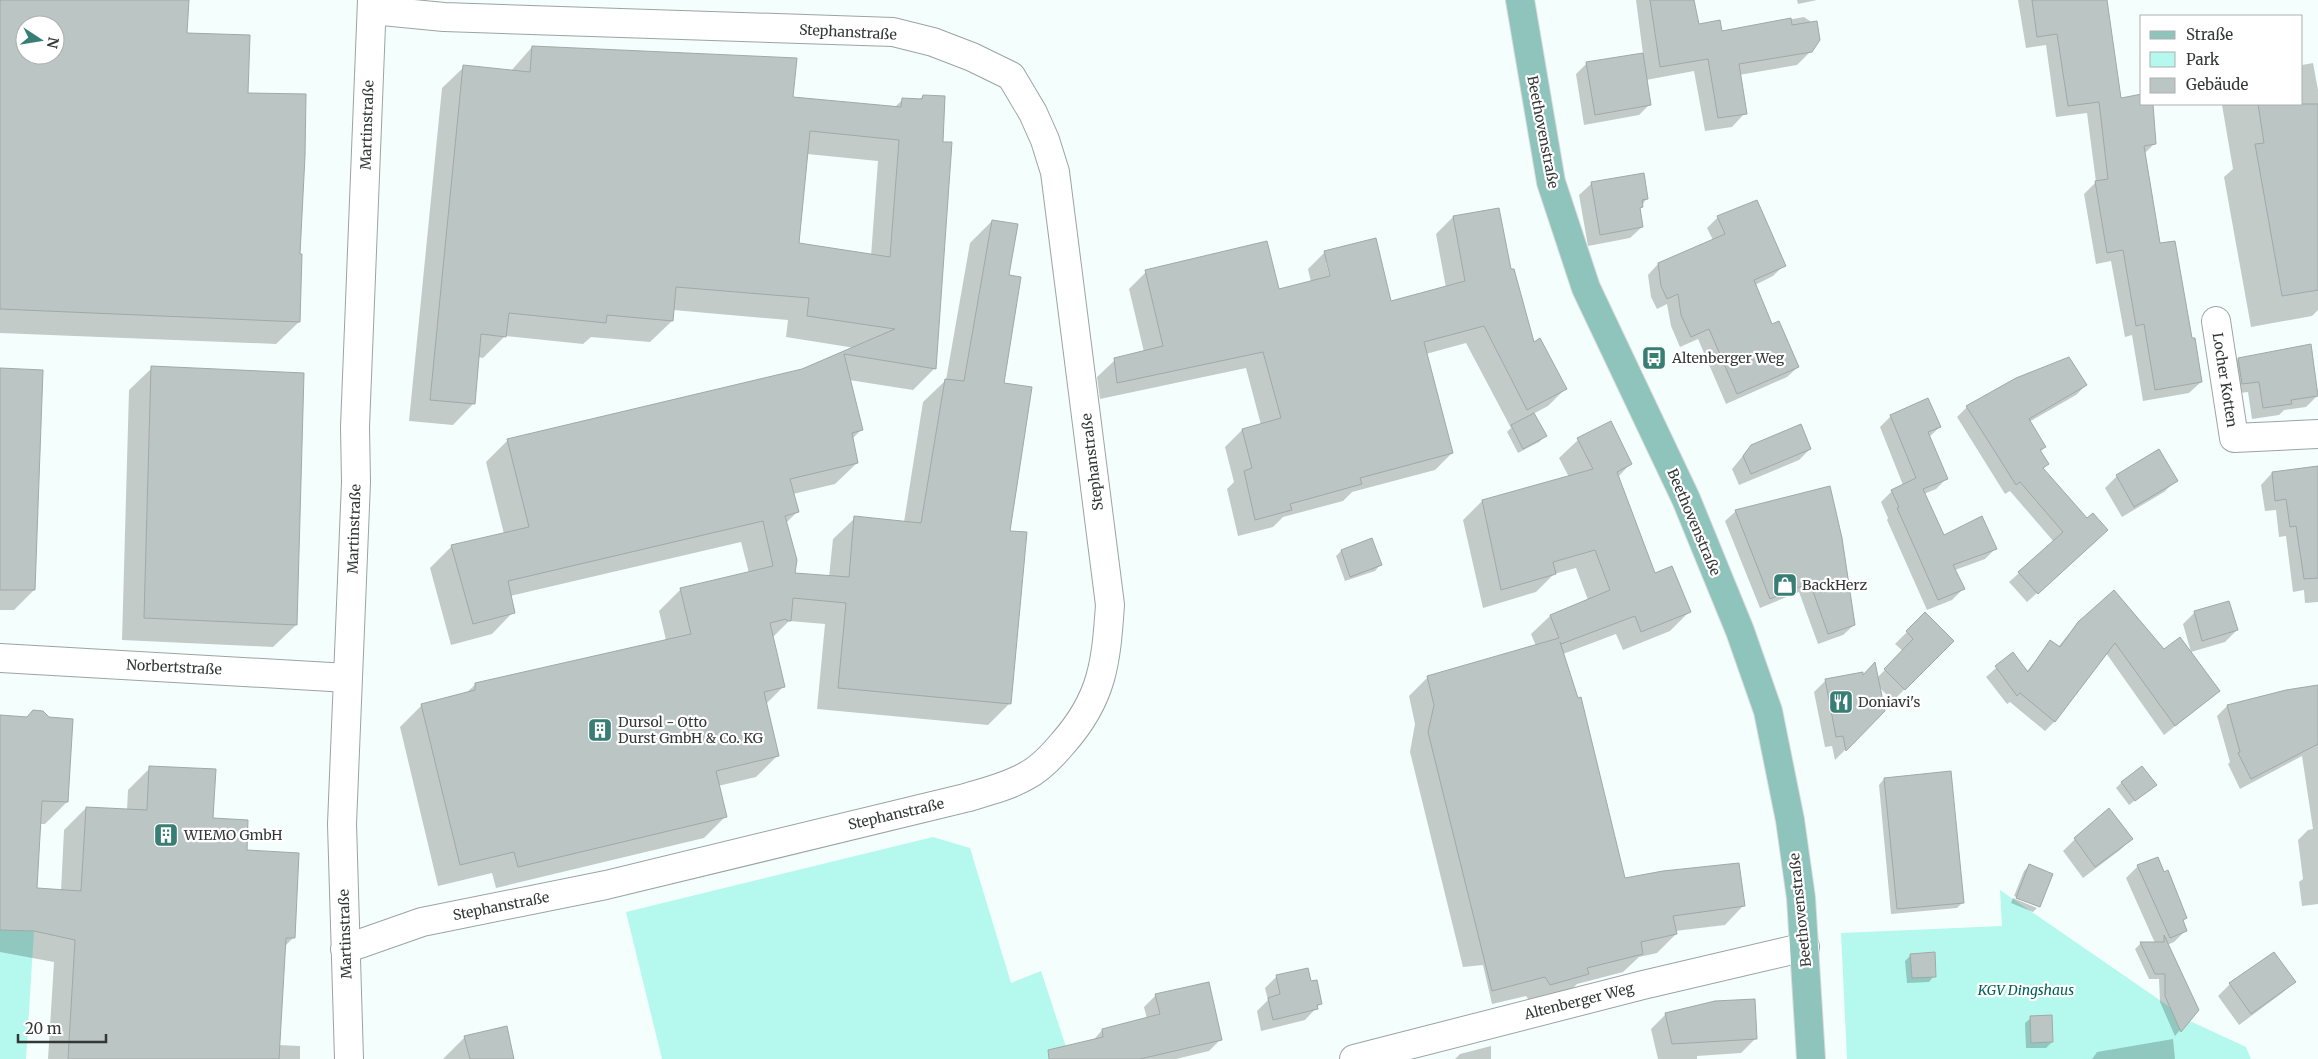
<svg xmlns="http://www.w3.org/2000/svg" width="2318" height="1059" font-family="Merriweather,serif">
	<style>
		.green { fill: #b5f9ee }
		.shadow { fill: #0003; fill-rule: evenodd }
		.building { fill: #bbc5c3; stroke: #a0a9a8; fill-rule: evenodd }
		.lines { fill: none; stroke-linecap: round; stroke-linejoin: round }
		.minor-casing { stroke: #9ba4a2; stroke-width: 30 }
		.major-casing { stroke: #dadbdb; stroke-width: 30 }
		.minor { stroke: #fff; stroke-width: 28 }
		.major { stroke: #8ec4bc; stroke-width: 28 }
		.labels { text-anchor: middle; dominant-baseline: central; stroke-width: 4.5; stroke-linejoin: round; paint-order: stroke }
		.street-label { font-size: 14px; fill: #333736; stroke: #fff }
		.poi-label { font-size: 14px; fill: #333736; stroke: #fff; text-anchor: start }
		.park-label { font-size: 14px; font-style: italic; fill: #006259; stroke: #fff }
	</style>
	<rect width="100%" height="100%" fill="#f4fefc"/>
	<!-- green -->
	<path class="green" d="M 933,837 L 970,848 L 1011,983 L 1041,971 L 1070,1059 L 662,1059 L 626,912 Z
		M 2000,890 L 2190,1021 L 2246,1047 L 2251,1059 L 1847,1059 L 1841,933 L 2002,926 Z
		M 0,930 L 34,931 L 26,1059 L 0,1059 Z"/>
	<!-- shadow -->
	<path class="shadow" d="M 0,0 L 187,0 L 186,34 L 247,94 L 298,256 L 299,322 L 276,344 L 0,333 ZM 25,25 L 55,25 L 55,55 L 25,55 Z
		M 1636,0 L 1693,0 L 1698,25 L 1721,32 L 1804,17 L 1817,26 L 1811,51 L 1797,65 L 1739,75 L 1745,113 L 1732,127 L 1705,131 L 1694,71 L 1646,80 L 1650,104 L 1639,115 L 1584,125 L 1576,74 L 1587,63 L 1643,54 Z
		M 1797,0 L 1817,0 L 1798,4 Z
		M 2018,0 L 2080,0 L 2120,99 L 2151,104 L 2155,143 L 2144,154 L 2159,245 L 2191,340 L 2201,382 L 2189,393 L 2143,401 L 2132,335 L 2125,337 L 2111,261 L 2096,264 L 2084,194 L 2096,182 L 2087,113 L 2056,117 L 2046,45 L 2026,48 Z
		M 532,47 L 791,98 L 894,108 L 903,99 L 919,100 L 923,96 L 935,368 L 913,390 L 849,380 L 861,430 L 852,439 L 857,463 L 835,484 L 793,494 L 797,512 L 785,524 L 794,574 L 829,577 L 833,539 L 855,518 L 904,522 L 923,402 L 946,380 L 970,243 L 992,221 L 1008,276 L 1003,384 L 1008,532 L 1010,703 L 988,725 L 817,709 L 825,624 L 789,621 L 772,638 L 784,686 L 765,705 L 778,755 L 756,777 L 718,786 L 726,816 L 704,838 L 496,888 L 492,873 L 438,886 L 400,727 L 422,705 L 465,694 L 476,684 L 666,640 L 659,611 L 681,589 L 749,573 L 741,542 L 510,596 L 513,612 L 492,634 L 451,645 L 430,568 L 452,546 L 504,534 L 486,462 L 508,440 L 802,371 L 855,348 L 786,337 L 788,320 L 673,310 L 672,321 L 650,342 L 591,337 L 583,344 L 505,336 L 483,358 L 478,357 L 474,403 L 453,425 L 409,421 L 442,88 L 464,67 L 511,71 ZM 807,154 L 878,161 L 871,256 L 798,244 Z
		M 2313,63 L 2318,90 L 2318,310 L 2312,316 L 2251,327 L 2224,177 L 2233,169 L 2222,105 L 2302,104 L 2302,65 Z
		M 1642,175 L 1647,198 L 1639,210 L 1642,227 L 1630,238 L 1588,246 L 1579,195 L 1591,184 Z
		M 1453,217 L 1510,271 L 1533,344 L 1565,389 L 1548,406 L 1533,414 L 1545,436 L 1539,442 L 1518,453 L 1507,432 L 1511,428 L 1466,343 L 1426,354 L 1452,453 L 1435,470 L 1352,492 L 1343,501 L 1283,517 L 1273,527 L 1238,536 L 1227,489 L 1234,482 L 1225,447 L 1242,430 L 1261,425 L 1246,368 L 1100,399 L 1097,377 L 1115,360 L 1144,352 L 1129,289 L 1146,272 L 1278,290 L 1311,282 L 1308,269 L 1325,252 L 1390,302 L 1446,288 L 1436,234 ZM 1326,262 L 1328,262 L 1331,282 Z
		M 1718,217 L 1784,265 L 1773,276 L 1755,285 L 1772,325 L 1798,367 L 1787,377 L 1726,404 L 1698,339 L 1680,347 L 1671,326 L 1667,304 L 1657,309 L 1651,297 L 1648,275 L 1658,264 L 1713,240 L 1707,228 Z
		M 2310,346 L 2317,396 L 2306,407 L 2284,410 L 2279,415 L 2252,419 L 2248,392 L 2231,394 L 2227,370 L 2238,359 Z
		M 152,368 L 296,625 L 273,647 L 122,640 L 129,390 Z
		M 0,369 L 34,590 L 14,610 L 0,610 Z
		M 2086,385 L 2076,395 L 2029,422 L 2045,447 L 2040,452 L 2047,464 L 2043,469 L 2097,540 L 2027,602 L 2009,582 L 2054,542 L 2010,491 L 2005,494 L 1957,417 L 1967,407 Z
		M 1891,416 L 1940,427 L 1929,437 L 1947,478 L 1936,489 L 1924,494 L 1943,536 L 1996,548 L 1985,559 L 1955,570 L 1963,589 L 1952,600 L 1927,610 L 1887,520 L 1888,518 L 1881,502 L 1892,491 L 1903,485 L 1880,427 Z
		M 1578,440 L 1631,463 L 1618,477 L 1654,575 L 1689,612 L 1670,631 L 1623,650 L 1616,634 L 1563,654 L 1624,880 L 1743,906 L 1725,925 L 1675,931 L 1676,934 L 1657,953 L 1639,957 L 1623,972 L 1577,984 L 1569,992 L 1531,1003 L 1526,996 L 1492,1004 L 1483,965 L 1463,967 L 1410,752 L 1415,724 L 1409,696 L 1428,677 L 1536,646 L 1531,634 L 1550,616 L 1588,600 L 1576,568 L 1554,574 L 1536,592 L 1483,608 L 1463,520 L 1482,501 L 1569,477 L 1559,458 Z
		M 1751,446 L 1810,449 L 1799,460 L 1739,485 L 1732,469 Z
		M 2159,451 L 2176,480 L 2164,492 L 2122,517 L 2105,488 L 2117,476 Z
		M 2318,467 L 2318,602 L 2305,603 L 2304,590 L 2293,592 L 2286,536 L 2279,537 L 2276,510 L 2265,511 L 2261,485 L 2272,473 Z
		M 1736,511 L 1854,625 L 1843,635 L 1818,644 L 1799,592 L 1760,608 L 1725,521 Z
		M 1341,551 L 1380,565 L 1375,571 L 1345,581 L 1336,556 Z
		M 2228,602 L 2237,630 L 2225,642 L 2191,652 L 2183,624 L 2194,613 Z
		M 1925,614 L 1952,641 L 1893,701 L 1879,687 L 1884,711 L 1835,760 L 1832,746 L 1825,747 L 1814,692 L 1825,681 L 1877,678 L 1903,651 L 1895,644 Z
		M 2078,623 L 2164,651 L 2219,691 L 2164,735 L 2106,653 L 2055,721 L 2045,731 L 2010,702 L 2007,704 L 1986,677 L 2013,653 L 2027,671 L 2051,642 L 2058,647 Z
		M 2318,686 L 2318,904 L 2302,906 L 2299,882 L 2303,879 L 2298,840 L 2308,830 L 2313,829 L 2302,756 L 2240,789 L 2228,764 L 2230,762 L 2217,716 L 2227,706 L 2286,691 Z
		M 0,717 L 67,802 L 45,824 L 40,824 L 36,889 L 61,891 L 64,830 L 86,808 L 127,810 L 128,790 L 150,768 L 212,819 L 245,851 L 293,938 L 284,947 L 278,1045 L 300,1046 L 300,1059 L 48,1059 L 54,962 L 0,952 Z
		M 1884,779 L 1963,902 L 1957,908 L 1891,914 L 1879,785 Z
		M 2122,782 L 2155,785 L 2129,805 L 2116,788 Z
		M 2075,839 L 2131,839 L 2120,850 L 2083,878 L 2063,851 Z
		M 2158,858 L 2186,917 L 2182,921 L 2186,930 L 2174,942 L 2167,945 L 2197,1010 L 2175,1036 L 2160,1002 L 2159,979 L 2149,979 L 2135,949 L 2141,943 L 2155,943 L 2126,878 L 2138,866 Z
		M 2030,865 L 2052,874 L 2038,908 L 2038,905 L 2014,896 L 2024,871 Z
		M 2013,898 L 2037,908 L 2033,912 L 2011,903 Z
		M 1911,955 L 1934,976 L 1929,982 L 1907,983 L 1905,961 Z
		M 1277,976 L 1310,982 L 1321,1003 L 1305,1020 L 1261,1031 L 1257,1011 L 1268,1000 L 1265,988 Z
		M 2294,982 L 2282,993 L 2239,1025 L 2218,996 L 2230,984 Z
		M 1156,995 L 1220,1040 L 1209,1051 L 1176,1059 L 1078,1059 L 1102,1030 L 1147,1019 L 1144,1007 Z
		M 1666,1014 L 1756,1038 L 1741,1053 L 1697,1056 L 1697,1059 L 1658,1059 L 1651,1029 Z
		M 2031,1018 L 2052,1042 L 2046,1048 L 2026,1048 L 2025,1023 Z
		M 465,1037 L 513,1059 L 443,1059 Z
		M 2173,1039 L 2175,1059 L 2092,1059 L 2097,1052 Z
		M 1491,1046 L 1491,1059 L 1455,1059 L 1460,1054 Z"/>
	<!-- building -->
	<path class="building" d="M 0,0 L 189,0 L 187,33 L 250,35 L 248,93 L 306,94 L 305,156 L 300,254 L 302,254 L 300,322 L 0,309 ZM 25,25 L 55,25 L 55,55 L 25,55 Z
		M 1650,0 L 1694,0 L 1699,24 L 1720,20 L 1722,31 L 1791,18 L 1792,25 L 1817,21 L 1820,40 L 1812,52 L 1739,64 L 1747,114 L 1718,118 L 1708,59 L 1660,67 Z
		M 2032,0 L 2107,0 L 2121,98 L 2142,94 L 2142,104 L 2153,104 L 2156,144 L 2144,146 L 2160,243 L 2175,241 L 2192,338 L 2195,338 L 2202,382 L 2155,390 L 2144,324 L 2136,326 L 2123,250 L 2107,253 L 2095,181 L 2108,179 L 2099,102 L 2068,106 L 2057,34 L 2037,37 Z
		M 532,46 L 797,58 L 793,97 L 901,107 L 902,98 L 922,99 L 923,95 L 945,96 L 943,142 L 952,142 L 936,369 L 844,354 L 863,430 L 852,433 L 858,463 L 790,479 L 799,512 L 785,516 L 797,560 L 795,573 L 849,577 L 854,516 L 921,523 L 945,379 L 964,381 L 992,220 L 1018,224 L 1009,275 L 1021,277 L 1004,383 L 1032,387 L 1010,531 L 1027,532 L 1011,704 L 838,688 L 846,603 L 793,598 L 791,621 L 787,621 L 786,619 L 770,623 L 785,687 L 764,692 L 779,756 L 716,771 L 727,817 L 518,867 L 514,852 L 460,865 L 421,704 L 475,690 L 475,683 L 691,634 L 680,588 L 773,566 L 763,521 L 508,581 L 515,613 L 473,624 L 451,545 L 529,527 L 507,439 L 802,369 L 895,329 L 807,316 L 809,298 L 676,287 L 673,321 L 607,315 L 606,323 L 509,313 L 506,337 L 481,334 L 475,404 L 430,400 L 463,65 L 530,72 ZM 810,131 L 899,140 L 890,257 L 799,243 Z
		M 1643,53 L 1651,105 L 1595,115 L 1586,62 Z
		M 2258,104 L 2318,104 L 2318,290 L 2282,296 L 2255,144 L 2264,143 Z
		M 1644,173 L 1648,199 L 1642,200 L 1643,207 L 1640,208 L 1643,227 L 1600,235 L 1591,182 Z
		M 1757,200 L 1786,266 L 1754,280 L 1772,324 L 1779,321 L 1799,367 L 1737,394 L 1709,329 L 1691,337 L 1681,315 L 1678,294 L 1667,299 L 1661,286 L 1658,263 L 1725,234 L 1717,216 Z
		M 1499,208 L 1511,269 L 1514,269 L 1534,342 L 1540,338 L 1567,389 L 1527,410 L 1484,326 L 1424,342 L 1453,453 L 1360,478 L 1362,484 L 1290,504 L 1292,510 L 1255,520 L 1244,471 L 1252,468 L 1242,429 L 1281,418 L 1263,352 L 1117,383 L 1114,358 L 1163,346 L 1145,270 L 1267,241 L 1279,289 L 1330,276 L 1324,251 L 1376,238 L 1391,301 L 1465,281 L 1453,216 Z
		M 2311,344 L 2318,396 L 2291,400 L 2292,404 L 2263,408 L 2259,382 L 2242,384 L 2238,358 Z
		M 2069,357 L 2087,385 L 2029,419 L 2046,447 L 2040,450 L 2049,464 L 2043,468 L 2087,518 L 2093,513 L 2108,530 L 2038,594 L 2018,572 L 2063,532 L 2020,482 L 2016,485 L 1966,406 L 2016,378 Z
		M 151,366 L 304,373 L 297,625 L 144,618 Z
		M 0,368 L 43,370 L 35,590 L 0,590 Z
		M 1928,398 L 1941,427 L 1928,432 L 1948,479 L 1923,489 L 1944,535 L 1982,516 L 1997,549 L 1953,565 L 1965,589 L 1938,600 L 1897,508 L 1899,507 L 1891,490 L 1916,478 L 1890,415 Z
		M 1534,413 L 1547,436 L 1523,449 L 1511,425 Z
		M 1611,421 L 1632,464 L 1617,472 L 1655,573 L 1672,566 L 1691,612 L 1641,632 L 1635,616 L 1561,644 L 1560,642 L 1578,698 L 1581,697 L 1625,878 L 1663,871 L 1739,863 L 1745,906 L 1673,916 L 1677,934 L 1641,942 L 1643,954 L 1587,968 L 1589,974 L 1550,985 L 1545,977 L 1492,991 L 1428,732 L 1434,705 L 1427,676 L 1559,638 L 1550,615 L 1610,590 L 1595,550 L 1553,562 L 1556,574 L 1501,590 L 1482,500 L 1593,469 L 1577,438 Z
		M 1801,424 L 1811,449 L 1751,474 L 1743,456 L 1751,445 Z
		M 2159,449 L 2178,481 L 2134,507 L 2116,475 Z
		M 2318,466 L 2318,578 L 2304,579 L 2296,526 L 2290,527 L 2286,499 L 2275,501 L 2272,472 Z
		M 1830,486 L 1842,538 L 1855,625 L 1828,634 L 1810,583 L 1770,599 L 1735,510 Z
		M 1372,538 L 1382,565 L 1350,577 L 1341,550 Z
		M 2114,590 L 2164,649 L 2180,637 L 2220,691 L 2175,726 L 2115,643 L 2055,722 L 2020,693 L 2017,696 L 1995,666 L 2013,652 L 2028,672 L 2050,640 L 2060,647 L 2078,622 Z
		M 2229,601 L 2238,630 L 2202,641 L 2194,611 Z
		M 1925,612 L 1954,641 L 1905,690 L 1884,669 L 1913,639 L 1906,631 Z
		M 1875,662 L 1885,711 L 1846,751 L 1843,736 L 1836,737 L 1825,679 L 1863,672 L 1863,675 Z
		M 2318,685 L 2318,744 L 2251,779 L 2238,753 L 2240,752 L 2227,705 L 2286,690 Z
		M 33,710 L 43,711 L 49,717 L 73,719 L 68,802 L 42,801 L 37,888 L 81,891 L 86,807 L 147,810 L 149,766 L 216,769 L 213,818 L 248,820 L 247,850 L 299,853 L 295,938 L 286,938 L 279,1059 L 68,1059 L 75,940 L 34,931 L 0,930 L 0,715 L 27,717 Z
		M 2142,766 L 2157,785 L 2135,801 L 2121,782 Z
		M 1951,771 L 1964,903 L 1897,909 L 1884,778 Z
		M 2109,808 L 2133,839 L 2095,867 L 2074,838 Z
		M 2158,857 L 2164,872 L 2168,870 L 2187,918 L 2183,920 L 2187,931 L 2170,938 L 2137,865 Z
		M 2029,864 L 2053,874 L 2040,907 L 2016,898 Z
		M 2164,935 L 2199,1010 L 2181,1032 L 2165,996 L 2165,974 L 2155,974 L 2140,942 L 2164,942 Z
		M 1935,952 L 1936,977 L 1912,978 L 1910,954 Z
		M 2274,952 L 2296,982 L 2251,1014 L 2229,983 Z
		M 1308,968 L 1311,981 L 1317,980 L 1322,1004 L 1317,1005 L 1318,1009 L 1273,1020 L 1268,998 L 1280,994 L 1276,975 Z
		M 1209,982 L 1222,1040 L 1140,1059 L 1049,1059 L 1048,1050 L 1103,1037 L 1102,1029 L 1160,1014 L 1155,994 Z
		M 1755,999 L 1757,1039 L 1672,1044 L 1665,1013 L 1715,1001 Z
		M 2052,1015 L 2053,1042 L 2031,1043 L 2030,1016 Z
		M 507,1026 L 514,1059 L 470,1059 L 464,1036 Z"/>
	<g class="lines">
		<defs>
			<path id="minor" d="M 2216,321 L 2234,438 L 2318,434
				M 0,658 L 348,678
				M 345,949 L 422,922 L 606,885 L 965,798 C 985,792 1007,787 1026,776 C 1040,769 1053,755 1063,743 C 1103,698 1106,662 1110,605 L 1055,172 L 1045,140 L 1033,113 L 1011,76 L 972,57 L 933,42 L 893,32 L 444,17 L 372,10
				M 349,1059 L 342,824 L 356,482 L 355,427 L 372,0
				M 1354,1059 L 1643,985 L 1805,947"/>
			<path id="major" d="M 1520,0 L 1551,182 L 1586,288 L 1686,499 L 1740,631 L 1768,711 L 1790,820 L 1801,898 L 1811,1059"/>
		</defs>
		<!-- minor casing -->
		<use href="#minor" class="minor-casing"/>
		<!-- major casing -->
		<use href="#major" class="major-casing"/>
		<!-- minor -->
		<use href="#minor" class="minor"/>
		<!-- major -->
		<use href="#major" class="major"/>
	</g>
	<!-- icons -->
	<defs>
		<symbol id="bus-square" viewBox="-11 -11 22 22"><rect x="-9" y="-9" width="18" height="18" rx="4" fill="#387e74" stroke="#fff"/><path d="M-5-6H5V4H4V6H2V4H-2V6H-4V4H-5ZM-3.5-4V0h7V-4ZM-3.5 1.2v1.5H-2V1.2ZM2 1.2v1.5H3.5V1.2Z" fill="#fff"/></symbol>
		<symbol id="shop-square" viewBox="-11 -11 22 22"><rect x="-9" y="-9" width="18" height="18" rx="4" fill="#387e74" stroke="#fff"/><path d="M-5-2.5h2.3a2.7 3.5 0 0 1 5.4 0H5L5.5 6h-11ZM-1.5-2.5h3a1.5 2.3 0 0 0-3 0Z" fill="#fff"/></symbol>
		<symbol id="restaurant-square" viewBox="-11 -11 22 22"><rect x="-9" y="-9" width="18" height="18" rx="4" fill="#387e74" stroke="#fff"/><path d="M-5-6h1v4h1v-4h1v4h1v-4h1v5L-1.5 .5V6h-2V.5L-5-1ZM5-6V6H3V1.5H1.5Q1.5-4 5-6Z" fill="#fff"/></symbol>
		<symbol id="building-square" viewBox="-11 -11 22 22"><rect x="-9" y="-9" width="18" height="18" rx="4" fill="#387e74" stroke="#fff"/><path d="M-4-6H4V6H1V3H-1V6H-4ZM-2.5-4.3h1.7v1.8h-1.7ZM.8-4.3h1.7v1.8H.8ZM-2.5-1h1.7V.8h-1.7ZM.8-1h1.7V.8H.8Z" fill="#fff"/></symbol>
	</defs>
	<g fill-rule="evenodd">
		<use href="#bus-square" x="1640" y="344" width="28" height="28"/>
		<use href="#shop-square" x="1771" y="571" width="28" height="28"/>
		<use href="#restaurant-square" x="1827" y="688" width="28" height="28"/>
		<use href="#building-square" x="586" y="716" width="28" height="28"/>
		<use href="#building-square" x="152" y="821" width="28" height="28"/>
	</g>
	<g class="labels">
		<!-- street labels -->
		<g class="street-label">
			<text transform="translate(848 32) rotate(3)">Stephanstraße</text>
			<text transform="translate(367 125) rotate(-88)">Martinstraße</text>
			<text transform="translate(1543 132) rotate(79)">Beethovenstraße</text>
			<text transform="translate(2225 380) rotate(81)">Locher Kotten</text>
			<text transform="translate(1092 462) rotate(-97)">Stephanstraße</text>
			<text transform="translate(1694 522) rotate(67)">Beethovenstraße</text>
			<text transform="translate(354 529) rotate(-88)">Martinstraße</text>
			<text transform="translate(174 667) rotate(3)">Norbertstraße</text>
			<text transform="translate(896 814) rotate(-13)">Stephanstraße</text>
			<text transform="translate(501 906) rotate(-11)">Stephanstraße</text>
			<text transform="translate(1800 910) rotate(-96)">Beethovenstraße</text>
			<text transform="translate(345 934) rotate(-92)">Martinstraße</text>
			<text transform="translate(1579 1001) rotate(-14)">Altenberger Weg</text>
		</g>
		<!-- poi labels -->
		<g class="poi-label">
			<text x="1672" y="358">Altenberger Weg</text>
			<text x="1802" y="585">BackHerz</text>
			<text x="1858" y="702">Doniavi's</text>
			<text x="618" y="722">Dursol - Otto<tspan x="618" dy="16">Durst GmbH &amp; Co. KG</tspan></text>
			<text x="184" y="835">WIEMO GmbH</text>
		</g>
		<!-- park labels -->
		<g class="park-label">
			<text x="2026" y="990">KGV Dingshaus</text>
		</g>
	</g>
	<!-- legend -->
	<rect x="2140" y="15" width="162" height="90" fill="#ffffff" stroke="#adafaf"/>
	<rect x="2150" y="31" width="25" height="8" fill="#8ec4bc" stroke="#adafaf"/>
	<text x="2186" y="40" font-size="15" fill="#333736">Straße</text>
	<rect x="2150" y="52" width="25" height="15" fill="#b5f9ee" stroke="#adafaf"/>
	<text x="2186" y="65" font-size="15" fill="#333736">Park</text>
	<rect x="2150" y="78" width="25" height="15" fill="#bbc5c3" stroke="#adafaf"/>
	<text x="2186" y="90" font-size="15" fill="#333736">Gebäude</text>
	<!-- north arrow -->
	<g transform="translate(40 40) rotate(102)"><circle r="24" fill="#ffffff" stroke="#adafaf"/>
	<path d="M0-4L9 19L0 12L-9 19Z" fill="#387e74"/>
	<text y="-8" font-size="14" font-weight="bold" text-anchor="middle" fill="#333736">N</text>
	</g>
	<!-- scale -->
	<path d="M18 1034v8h88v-8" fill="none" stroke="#333736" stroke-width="2.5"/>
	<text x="25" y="1034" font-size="15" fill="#333736" stroke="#ffffff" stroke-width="4" paint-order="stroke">20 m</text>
</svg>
